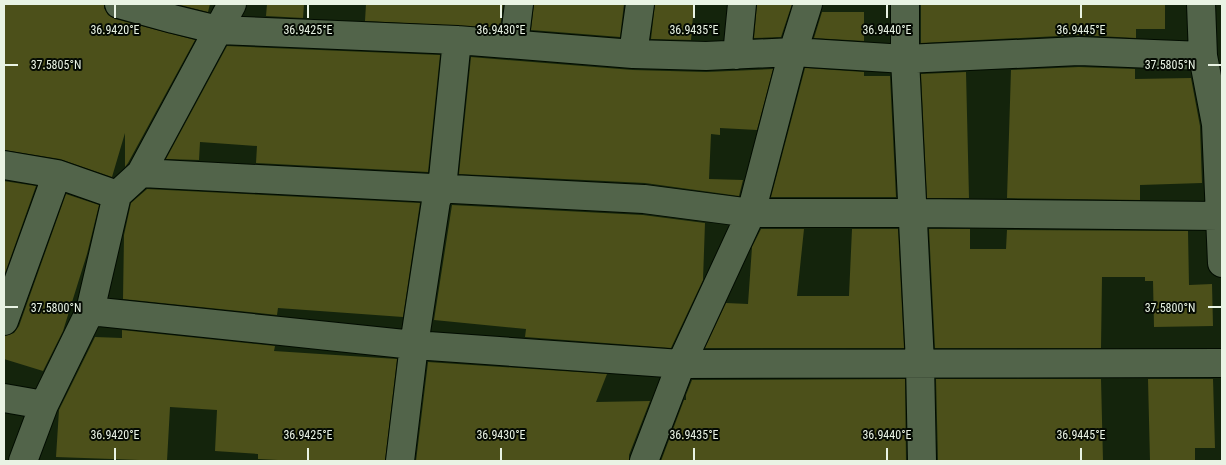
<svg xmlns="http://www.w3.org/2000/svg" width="1226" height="465" font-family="'Roboto Condensed',sans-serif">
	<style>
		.building { fill: #4c501a }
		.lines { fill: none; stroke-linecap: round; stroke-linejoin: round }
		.minor-casing { stroke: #020c00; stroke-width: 30 }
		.minor { stroke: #52644a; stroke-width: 28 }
		.ticks { fill: none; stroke: #e9f3e4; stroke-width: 2 }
		.ticks-label { font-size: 12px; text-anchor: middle; fill: #e9f3e4; stroke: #050b03; stroke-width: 4; stroke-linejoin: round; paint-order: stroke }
	</style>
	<rect width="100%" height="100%" fill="#14240c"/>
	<!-- building -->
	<path class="building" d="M 4,4 L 104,4 L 104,8 L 108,15 L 115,19 L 195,40 L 128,163 L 125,167 L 125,133 L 112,177 L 60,159 L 4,150 Z
		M 176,4 L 210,4 L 208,12 Z
		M 267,4 L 304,4 L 303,18 L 266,16 Z
		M 366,4 L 503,4 L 500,28 L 365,21 Z
		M 534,4 L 624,4 L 620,37 L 531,30 Z
		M 655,4 L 694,4 L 691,40 L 651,39 Z
		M 757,4 L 792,4 L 781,37 L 754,38 Z
		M 921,4 L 1165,4 L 1165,29 L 1136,29 L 1136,38 L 1078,35 L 921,43 Z
		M 822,12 L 864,12 L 864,41 L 814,38 Z
		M 227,46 L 440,55 L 428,172 L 256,163 L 257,146 L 200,142 L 199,160 L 166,159 Z
		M 471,57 L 633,70 L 706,72 L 773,69 L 757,130 L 720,128 L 720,135 L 711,134 L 709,179 L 743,180 L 739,196 L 645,183 L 459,174 Z
		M 1079,67 L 1135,69 L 1135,79 L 1191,78 L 1200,126 L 1202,183 L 1140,185 L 1140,200 L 1007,198 L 1011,70 Z
		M 805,68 L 864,72 L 864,76 L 890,76 L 896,197 L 771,197 Z
		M 966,72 L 969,198 L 927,198 L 921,74 Z
		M 4,181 L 36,186 L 4,276 Z
		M 147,189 L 420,203 L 403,317 L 278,308 L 277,315 L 123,299 L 124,235 L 131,203 Z
		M 66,194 L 99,205 L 87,254 L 63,331 L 43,371 L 4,359 L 4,336 L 14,333 L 19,326 Z
		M 452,205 L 643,215 L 705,223 L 703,280 L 671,348 L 525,337 L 526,329 L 434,320 Z
		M 761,229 L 804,229 L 797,296 L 849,296 L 852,229 L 898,229 L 904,348 L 705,348 L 726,303 L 748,304 L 752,247 Z
		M 929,229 L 970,229 L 970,249 L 1006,249 L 1007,230 L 1188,231 L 1189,285 L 1212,284 L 1213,326 L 1154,327 L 1153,281 L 1145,281 L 1145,277 L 1102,277 L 1101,348 L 935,348 Z
		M 122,330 L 275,346 L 274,351 L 397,359 L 385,461 L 298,461 L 258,459 L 258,454 L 215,451 L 217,410 L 170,407 L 167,461 L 56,457 L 59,410 L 95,337 L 122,338 Z
		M 428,362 L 607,374 L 596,402 L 650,401 L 629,455 L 629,461 L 416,461 Z
		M 905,379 L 906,461 L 661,461 L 684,400 L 686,400 L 686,395 L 692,380 Z
		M 936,379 L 1101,379 L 1103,461 L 938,461 Z
		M 1148,379 L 1213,379 L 1215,448 L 1195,448 L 1195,461 L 1150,461 Z"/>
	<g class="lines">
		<defs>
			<path id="minor" d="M 119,4 L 173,19 L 218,30 L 457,40 L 633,54 L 706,56 L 793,52 L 905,59 L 1079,51 L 1203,56
				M 905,4 L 905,59 L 920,363 L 922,461
				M 1201,4 L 1203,56 L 1216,124 L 1222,263
				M 514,44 L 519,4
				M 633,54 L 640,4
				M 737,55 L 742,4
				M 4,165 L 57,174 L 117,195
				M 141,173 L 644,199 L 751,213 L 913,213 L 1219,216
				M 90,311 L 414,345 L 681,364 L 1222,363
				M 4,321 L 57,174
				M 4,398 L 44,405
				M 23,461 L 44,405 L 90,311 L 117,195 L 141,173 L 232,4
				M 400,461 L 414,345 L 436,201 L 442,188 L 457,40
				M 644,461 L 681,364 L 751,213 L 793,52 L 808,4"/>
		</defs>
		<!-- minor casing -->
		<use href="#minor" class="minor-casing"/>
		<!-- minor -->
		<use href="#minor" class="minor"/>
	</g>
	<!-- ticks -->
	<path class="ticks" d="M 115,5 L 115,18M 308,5 L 308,18M 501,5 L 501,18M 694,5 L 694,18M 887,5 L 887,18M 1081,5 L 1081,18M 5,65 L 18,65M 1208,65 L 1221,65M 5,307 L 18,307M 1208,307 L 1221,307M 115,448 L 115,460M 308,448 L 308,460M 501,448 L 501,460M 694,448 L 694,460M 887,448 L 887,460M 1081,448 L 1081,460"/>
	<g class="ticks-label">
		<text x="115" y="34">36.9420°E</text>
		<text x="308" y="34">36.9425°E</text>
		<text x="501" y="34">36.9430°E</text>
		<text x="694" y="34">36.9435°E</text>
		<text x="887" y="34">36.9440°E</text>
		<text x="1081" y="34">36.9445°E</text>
		<text x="56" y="69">37.5805°N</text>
		<text x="1170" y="69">37.5805°N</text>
		<text x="56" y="312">37.5800°N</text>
		<text x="1170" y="312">37.5800°N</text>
		<text x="115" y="439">36.9420°E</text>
		<text x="308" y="439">36.9425°E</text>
		<text x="501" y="439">36.9430°E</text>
		<text x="694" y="439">36.9435°E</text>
		<text x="887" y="439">36.9440°E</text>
		<text x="1081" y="439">36.9445°E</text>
	</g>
	<!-- border -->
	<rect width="1226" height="465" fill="none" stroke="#e9f3e4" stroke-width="10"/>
</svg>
